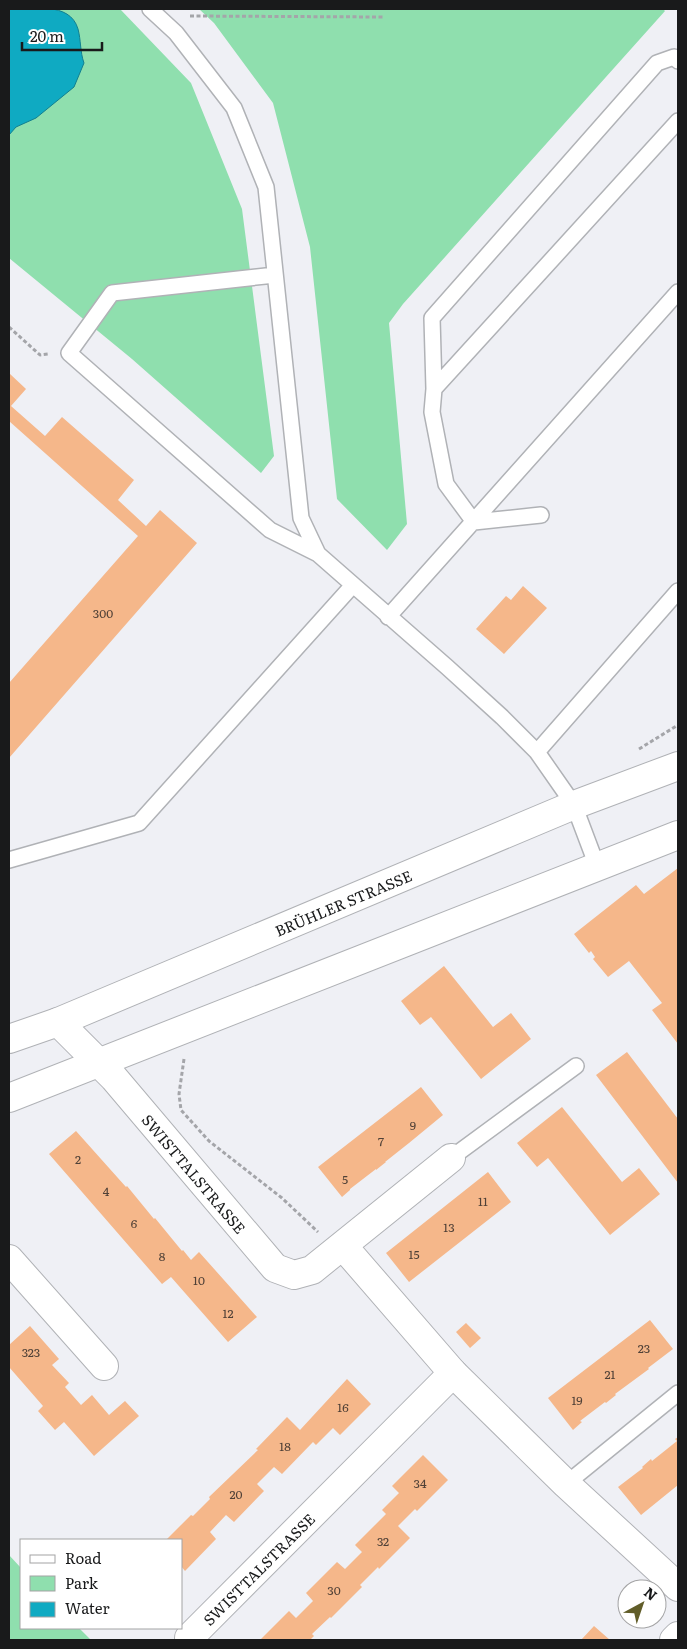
<svg xmlns="http://www.w3.org/2000/svg" width="687" height="1649" font-family="Literata,serif">
	<style>
		.green { fill: #8fdfae }
		.water { fill: #0faac2; stroke: #127f90 }
		.building { fill: #f5b78a }
		.lines { fill: none; stroke-linecap: round; stroke-linejoin: round }
		.service-casing { stroke: #b0b2b6; stroke-width: 18 }
		.minor-casing { stroke: #b0b2b6; stroke-width: 30 }
		.secondary-casing { stroke: #b0b2b6; stroke-width: 30 }
		.path { stroke: #a4a5a9; stroke-width: 3; stroke-dasharray: 4 2.5; stroke-linecap: butt }
		.service { stroke: #fff; stroke-width: 15 }
		.minor { stroke: #fff; stroke-width: 28 }
		.secondary { stroke: #fff; stroke-width: 28 }
		.labels { text-anchor: middle; dominant-baseline: central; stroke-width: 4; stroke-linejoin: round; paint-order: stroke }
		.number-label { font-size: 12px; fill: #504137 }
		.street-label { font-size: 15px; fill: #191a1b; stroke: #fff }
	</style>
	<rect width="100%" height="100%" fill="#eff0f5"/>
	<!-- green -->
	<path class="green" d="M 9,9 L 120,9 L 191,83 L 242,209 L 274,456 L 261,473 L 132,359 L 9,258 Z
		M 199,9 L 663,9 L 665,11 L 403,304 L 389,323 L 407,524 L 387,550 L 337,499 L 310,247 L 273,103 L 214,23 Z
		M 9,1555 L 21,1568 L 21,1628 L 79,1628 L 91,1640 L 9,1640 Z"/>
	<!-- water -->
	<path class="water" d="M 9,9 C 31,9 70,1 78,29 C 81,40 80,52 84,63 L 74,87 L 36,118 L 16,127 L 9,135 Z"/>
	<!-- building -->
	<path class="building" d="M 9,373 L 26,389 L 11,406 L 45,436 L 62,417 L 134,480 L 118,500 L 146,526 L 160,510 L 197,543 L 9,758 L 9,683 L 138,536 L 9,421 Z
		M 523,586 L 547,608 L 504,654 L 476,629 L 506,596 L 511,600 Z
		M 678,868 L 678,1044 L 652,1010 L 662,1003 L 629,961 L 608,977 L 593,959 L 595,957 L 591,951 L 589,953 L 574,934 L 636,885 L 644,894 Z
		M 444,966 L 493,1027 L 511,1013 L 531,1039 L 481,1079 L 431,1017 L 420,1025 L 401,1001 Z
		M 627,1052 L 678,1119 L 678,1183 L 596,1075 Z
		M 421,1087 L 443,1115 L 409,1143 L 385,1162 L 386,1162 L 376,1170 L 376,1169 L 350,1189 L 350,1190 L 342,1197 L 318,1167 Z
		M 562,1107 L 622,1182 L 639,1168 L 660,1194 L 610,1235 L 548,1158 L 537,1167 L 517,1143 Z
		M 76,1131 L 126,1187 L 127,1186 L 154,1219 L 155,1218 L 182,1251 L 183,1250 L 191,1260 L 199,1252 L 257,1317 L 228,1342 L 171,1277 L 162,1284 L 49,1154 Z
		M 488,1172 L 511,1202 L 409,1282 L 386,1253 Z
		M 650,1320 L 673,1349 L 648,1368 L 649,1369 L 615,1394 L 616,1395 L 606,1403 L 605,1402 L 580,1421 L 582,1422 L 573,1430 L 548,1398 Z
		M 466,1323 L 481,1338 L 470,1348 L 456,1332 Z
		M 30,1326 L 59,1359 L 52,1365 L 69,1383 L 65,1387 L 81,1405 L 92,1395 L 109,1415 L 125,1401 L 139,1416 L 94,1456 L 64,1422 L 55,1430 L 38,1411 L 43,1406 L 9,1367 L 9,1345 Z
		M 347,1379 L 371,1404 L 340,1435 L 333,1428 L 316,1445 L 313,1442 L 282,1474 L 274,1467 L 257,1484 L 264,1491 L 234,1522 L 226,1515 L 210,1532 L 216,1539 L 185,1571 L 181,1566 L 181,1540 L 166,1540 L 191,1515 L 193,1516 L 210,1499 L 209,1497 L 258,1450 L 256,1449 L 287,1417 L 300,1430 Z
		M 678,1437 L 678,1485 L 641,1515 L 618,1487 L 643,1468 L 642,1467 L 651,1459 L 652,1461 L 677,1441 L 675,1439 Z
		M 423,1455 L 448,1480 L 417,1511 L 415,1509 L 398,1526 L 410,1538 L 379,1569 L 378,1567 L 360,1585 L 362,1587 L 331,1618 L 330,1617 L 312,1634 L 314,1636 L 310,1640 L 260,1640 L 289,1611 L 296,1618 L 313,1601 L 306,1593 L 337,1562 L 345,1569 L 362,1552 L 355,1545 L 386,1514 L 382,1510 L 399,1493 L 392,1486 Z
		M 594,1626 L 610,1640 L 581,1640 Z"/>
	<g class="lines">
		<defs>
			<path id="service" d="M 150,9 L 176,33 L 234,108 L 266,187 L 301,518 L 318,554 L 447,667 L 502,717 L 537,752 L 574,805 L 597,866
				M 275,275 L 112,293 L 69,353 L 270,530 L 318,554
				M 434,389 L 678,121
				M 541,515 L 474,522 L 446,484 L 432,412 L 434,389 L 432,318 L 657,63 L 674,57 L 678,61
				M 388,617 L 678,292
				M 537,752 L 678,591
				M 9,860 L 139,823 L 353,585
				M 451,1158 L 576,1066
				M 566,1484 L 678,1393"/>
			<g id="minor">
				<path id="s1" d="M 58,1022 L 114,1078 L 275,1268 L 294,1275 L 312,1270 L 451,1158"/>
				<path d="M 343,1246 L 453,1373 L 566,1484 L 678,1587"/>
				<path d="M 9,1259 L 104,1366"/>
				<path id="s2" d="M 189,1638 L 453,1373"/>
				<path d="M 674,1640 L 678,1636"/>
			</g>
			<g id="secondary">
				<path id="s3" d="M 9,1039 L 58,1022 L 574,805 L 678,766"/>
				<path d="M 9,1098 L 678,835"/>
			</g>
		</defs>
		<!-- service casing -->
		<use href="#service" class="service-casing"/>
		<!-- minor casing -->
		<use href="#minor" class="minor-casing"/>
		<!-- secondary casing -->
		<use href="#secondary" class="secondary-casing"/>
		<!-- path -->
		<path class="path" d="M 190,16 L 383,17
			M 9,327 L 40,355 L 48,354
			M 639,749 L 678,725
			M 184,1059 L 179,1094 L 181,1110 L 209,1141 L 282,1198 L 318,1232"/>
		<!-- service -->
		<use href="#service" class="service"/>
		<!-- minor -->
		<use href="#minor" class="minor"/>
		<!-- secondary -->
		<use href="#secondary" class="secondary"/>
	</g>
	<g class="labels">
		<!-- number labels -->
		<g class="number-label">
			<text x="103" y="613">300</text>
			<text x="413" y="1125">9</text>
			<text x="381" y="1141">7</text>
			<text x="78" y="1159">2</text>
			<text x="345" y="1179">5</text>
			<text x="106" y="1191">4</text>
			<text x="483" y="1201">11</text>
			<text x="134" y="1223">6</text>
			<text x="449" y="1227">13</text>
			<text x="414" y="1254">15</text>
			<text x="162" y="1256">8</text>
			<text x="199" y="1280">10</text>
			<text x="228" y="1313">12</text>
			<text x="644" y="1348">23</text>
			<text x="31" y="1352">323</text>
			<text x="610" y="1374">21</text>
			<text x="577" y="1400">19</text>
			<text x="343" y="1407">16</text>
			<text x="285" y="1446">18</text>
			<text x="420" y="1483">34</text>
			<text x="236" y="1494">20</text>
			<text x="383" y="1541">32</text>
			<text x="334" y="1590">30</text>
		</g>
		<!-- street labels -->
		<g class="street-label">
			<text stroke="none"><textPath href="#s3" startOffset="361">BRÜHLER STRASSE</textPath></text>
			<text stroke="none"><textPath href="#s1" startOffset="204">SWISTTALSTRASSE</textPath></text>
			<text stroke="none"><textPath href="#s2" startOffset="98">SWISTTALSTRASSE</textPath></text>
		</g>
	</g>
	<!-- border -->
	<rect width="687" height="1649" fill="none" stroke="#191a1b" stroke-width="20"/>
	<!-- legend -->
	<rect x="20" y="1539" width="162" height="90" fill="#ffffff" stroke="#a3a3a4"/>
	<rect x="30" y="1555" width="25" height="8" fill="#ffffff" stroke="#a3a3a4"/>
	<text x="65" y="1564" font-size="15" fill="#191a1b">Road</text>
	<rect x="30" y="1576" width="25" height="15" fill="#8fdfae" stroke="#a3a3a4"/>
	<text x="65" y="1589" font-size="15" fill="#191a1b">Park</text>
	<rect x="30" y="1602" width="25" height="15" fill="#0faac2" stroke="#a3a3a4"/>
	<text x="65" y="1614" font-size="15" fill="#191a1b">Water</text>
	<!-- north arrow -->
	<g transform="translate(642 1604) rotate(40)"><circle r="24" fill="#ffffff" stroke="#a3a3a4"/>
	<path d="M0-4L9 19L0 12L-9 19Z" fill="#615d29"/>
	<text y="-8" font-size="14" font-weight="bold" text-anchor="middle" fill="#191a1b">N</text>
	</g>
	<!-- scale -->
	<path d="M22 42v8h80v-8" fill="none" stroke="#191a1b" stroke-width="2.5"/>
	<text x="30" y="42" font-size="15" fill="#191a1b" stroke="#ffffff" stroke-width="4" paint-order="stroke">20 m</text>
</svg>
